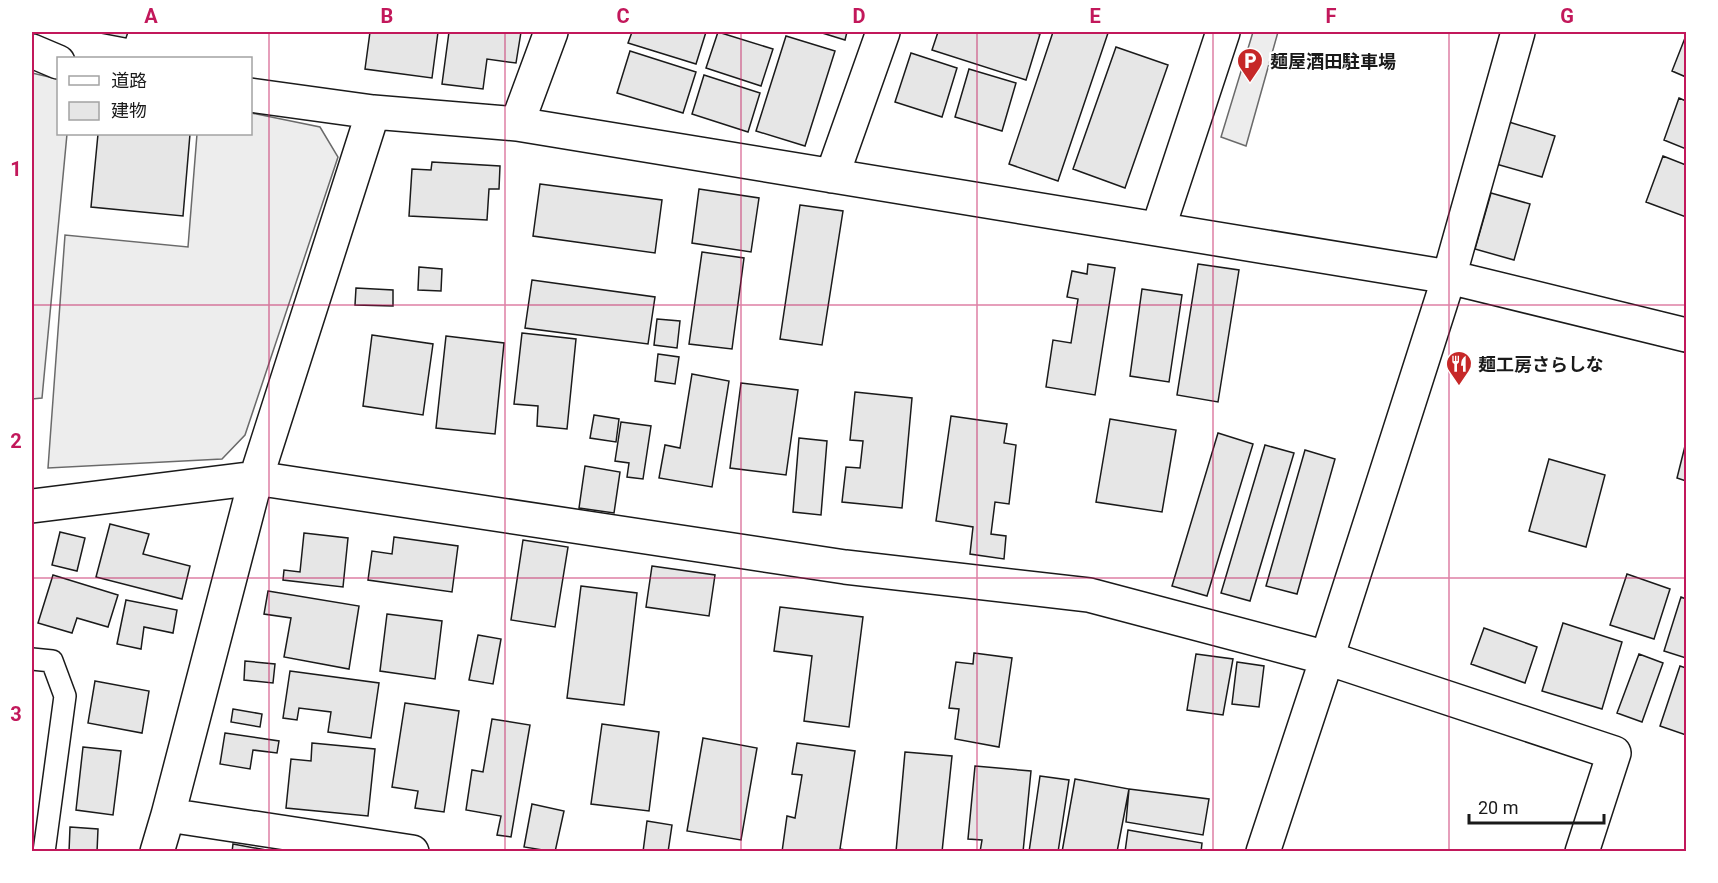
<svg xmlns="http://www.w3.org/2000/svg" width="1718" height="883" font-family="Roboto,'Noto Sans JP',sans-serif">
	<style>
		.built { fill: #ededed; stroke: #6a6a6a; stroke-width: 1.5 }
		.building { fill: #e6e6e6; stroke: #1a1a1a; stroke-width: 1.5 }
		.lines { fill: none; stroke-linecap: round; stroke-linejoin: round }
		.service-casing { stroke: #1a1a1a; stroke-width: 24 }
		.minor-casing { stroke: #1a1a1a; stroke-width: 36 }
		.service { stroke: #fff; stroke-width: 21 }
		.minor { stroke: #fff; stroke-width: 33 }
		.grid { fill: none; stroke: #c2185b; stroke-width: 1.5; stroke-opacity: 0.55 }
		.labels { text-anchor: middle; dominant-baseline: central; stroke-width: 4.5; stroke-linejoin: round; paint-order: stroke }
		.poi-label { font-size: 18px; font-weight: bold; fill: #1a1a1a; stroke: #fff; text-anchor: start }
		.neatline { fill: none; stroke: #c2185b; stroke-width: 2 }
		.grid-label { font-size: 20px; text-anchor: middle; font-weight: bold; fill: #c2185b }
	</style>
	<rect width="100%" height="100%" fill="#fff"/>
	<!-- built -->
	<path class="built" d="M 1253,32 L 1278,32 L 1246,146 L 1221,137 Z
		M 32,73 L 58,79 L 58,134 L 67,134 L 42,398 L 32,399 Z
		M 251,113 L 320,127 L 338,157 L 245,435 L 222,459 L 48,468 L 65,235 L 188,247 L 197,134 L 250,134 Z"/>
	<!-- building -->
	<path class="building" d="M 95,32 L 128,32 L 126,38 Z
		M 370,32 L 438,32 L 432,78 L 365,69 Z
		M 449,32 L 521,32 L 516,63 L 487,59 L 483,89 L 442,84 Z
		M 632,32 L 706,32 L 696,64 L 628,43 Z
		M 718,32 L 773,49 L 761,86 L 706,68 Z
		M 819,32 L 847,32 L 845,40 Z
		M 938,32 L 1033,32 L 1040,34 L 1026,80 L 932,50 Z
		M 1053,32 L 1108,33 L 1058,181 L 1009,164 Z
		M 786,36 L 835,51 L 805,146 L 756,131 Z
		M 1685,38 L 1686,38 L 1686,77 L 1672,71 Z
		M 1116,47 L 1168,65 L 1125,188 L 1073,169 Z
		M 630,51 L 696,72 L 683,113 L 617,93 Z
		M 911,53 L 957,68 L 942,117 L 895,102 Z
		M 969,69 L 1016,83 L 1002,131 L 955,117 Z
		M 704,75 L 760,93 L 748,132 L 692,114 Z
		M 1679,98 L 1686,101 L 1686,149 L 1664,140 Z
		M 1509,122 L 1555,136 L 1542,177 L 1496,164 Z
		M 98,134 L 190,134 L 183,216 L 91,207 Z
		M 1663,156 L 1686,165 L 1686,217 L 1646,202 Z
		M 432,162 L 500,166 L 499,189 L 489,189 L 487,220 L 409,216 L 412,169 L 431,170 Z
		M 540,184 L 662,200 L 655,253 L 533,236 Z
		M 699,189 L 759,198 L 751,252 L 692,243 Z
		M 1491,193 L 1530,204 L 1514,260 L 1475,249 Z
		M 800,205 L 843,211 L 822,345 L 780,339 Z
		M 702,252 L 744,258 L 732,349 L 689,344 Z
		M 1088,264 L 1115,268 L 1095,395 L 1046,387 L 1053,340 L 1071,343 L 1078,299 L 1067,297 L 1072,271 L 1087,274 Z
		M 1198,264 L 1239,270 L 1218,402 L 1177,395 Z
		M 419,267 L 442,269 L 441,291 L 418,290 Z
		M 532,280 L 655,297 L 648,344 L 525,328 Z
		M 356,288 L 393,290 L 393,306 L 355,305 Z
		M 1142,289 L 1182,295 L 1169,382 L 1130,376 Z
		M 657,319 L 680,321 L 677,348 L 654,345 Z
		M 522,333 L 576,339 L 567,429 L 537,426 L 538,406 L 514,404 Z
		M 372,335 L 433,344 L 423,415 L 363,406 Z
		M 446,336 L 504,343 L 495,434 L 436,428 Z
		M 658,354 L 679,357 L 675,384 L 655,381 Z
		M 692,374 L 729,381 L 712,487 L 659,478 L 665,445 L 680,448 Z
		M 741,383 L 798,390 L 786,475 L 730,468 Z
		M 855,392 L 912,398 L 902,508 L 842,502 L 846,467 L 860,468 L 863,441 L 850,440 Z
		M 594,415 L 619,419 L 616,442 L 590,438 Z
		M 951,416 L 1007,424 L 1004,443 L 1016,445 L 1009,504 L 995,502 L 991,534 L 1006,536 L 1004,559 L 970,554 L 973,527 L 936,521 Z
		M 1110,419 L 1176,430 L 1162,512 L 1096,502 Z
		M 621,422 L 651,426 L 643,479 L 627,477 L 629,463 L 615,461 Z
		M 1218,433 L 1253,444 L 1207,596 L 1172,586 Z
		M 799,438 L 827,441 L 821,515 L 793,512 Z
		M 1686,442 L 1686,481 L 1677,478 Z
		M 1265,445 L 1294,453 L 1250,601 L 1221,593 Z
		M 1305,450 L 1335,459 L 1297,594 L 1266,586 Z
		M 1549,459 L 1605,475 L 1586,547 L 1529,531 Z
		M 585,466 L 620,472 L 614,513 L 579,508 Z
		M 110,524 L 149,534 L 143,554 L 190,566 L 182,599 L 96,577 Z
		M 60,532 L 85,538 L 77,571 L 52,565 Z
		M 304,533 L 348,538 L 343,587 L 283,580 L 284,570 L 300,572 Z
		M 394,537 L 458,546 L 452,592 L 368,580 L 372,551 L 392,554 Z
		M 523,540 L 568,547 L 555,627 L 511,620 Z
		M 652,566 L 715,575 L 709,616 L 646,607 Z
		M 1627,574 L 1670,589 L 1654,639 L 1610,625 Z
		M 53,575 L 118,595 L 108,627 L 77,618 L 72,633 L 38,623 Z
		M 581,586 L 637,593 L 624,705 L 567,698 Z
		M 268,591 L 359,606 L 349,669 L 284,657 L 291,618 L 264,614 Z
		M 1681,597 L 1686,599 L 1686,658 L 1664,651 Z
		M 126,600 L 177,610 L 173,633 L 144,627 L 141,649 L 117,644 Z
		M 780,607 L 863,617 L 849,727 L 804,721 L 812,656 L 774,651 Z
		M 387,614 L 442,621 L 435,679 L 380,671 Z
		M 1563,623 L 1622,642 L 1602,709 L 1542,691 Z
		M 1484,628 L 1537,647 L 1525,683 L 1471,664 Z
		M 478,635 L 501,639 L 493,684 L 469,680 Z
		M 974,653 L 1012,658 L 999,747 L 955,739 L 959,709 L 949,708 L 956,662 L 973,664 Z
		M 1196,654 L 1233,659 L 1223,715 L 1187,710 Z
		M 1639,654 L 1663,663 L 1642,722 L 1617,713 Z
		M 245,661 L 275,664 L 273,683 L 244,680 Z
		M 1237,662 L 1264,666 L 1259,707 L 1232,704 Z
		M 1680,666 L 1686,668 L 1686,735 L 1660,726 Z
		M 290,671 L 379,683 L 371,738 L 328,732 L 331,712 L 299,708 L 297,720 L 283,718 Z
		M 95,681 L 149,691 L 142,733 L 88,723 Z
		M 405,703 L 459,711 L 444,812 L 415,808 L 418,791 L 392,787 Z
		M 233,709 L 262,714 L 260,727 L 231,722 Z
		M 492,719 L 530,725 L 511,837 L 497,835 L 501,816 L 466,810 L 472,770 L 483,772 Z
		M 602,724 L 659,732 L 649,811 L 591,804 Z
		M 225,733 L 279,741 L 277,753 L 253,750 L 250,769 L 220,764 Z
		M 703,738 L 757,748 L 741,840 L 687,831 Z
		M 312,743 L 375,749 L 368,816 L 286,808 L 291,759 L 311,761 Z
		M 797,743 L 855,751 L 840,849 L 856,852 L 782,852 L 787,816 L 795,818 L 802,775 L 792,774 Z
		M 83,747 L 121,751 L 113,815 L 76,810 Z
		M 905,752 L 952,756 L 942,852 L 896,852 Z
		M 975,766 L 1031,771 L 1023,852 L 980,852 L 982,840 L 968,839 Z
		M 1040,776 L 1069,780 L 1058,852 L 1029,852 Z
		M 1075,779 L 1129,789 L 1117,852 L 1062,852 Z
		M 1129,789 L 1209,799 L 1203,835 L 1126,822 Z
		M 532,804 L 564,811 L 555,852 L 524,847 Z
		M 647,821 L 672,825 L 668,852 L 643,852 Z
		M 70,827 L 98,829 L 97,852 L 69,852 Z
		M 1128,830 L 1202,843 L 1201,852 L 1125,852 Z
		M 233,844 L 277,852 L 232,852 Z"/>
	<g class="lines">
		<defs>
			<path id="service" d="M 32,659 L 52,661 L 65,696 L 44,852"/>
			<path id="minor" d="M 32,51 L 58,62
				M 250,95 L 373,112 L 517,124 L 1449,277 L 1686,335
				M 517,124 L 551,32
				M 832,176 L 883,32
				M 1158,229 L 1223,32
				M 32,506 L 256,478 L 845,567 L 1089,595 L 1327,658 L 1614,753 L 1582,852
				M 168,815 L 412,852
				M 157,852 L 168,815 L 256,478 L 373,112
				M 1263,852 L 1327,658 L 1449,277 L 1518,32"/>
		</defs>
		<!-- service casing -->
		<use href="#service" class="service-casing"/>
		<!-- minor casing -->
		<use href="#minor" class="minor-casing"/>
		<!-- service -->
		<use href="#service" class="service"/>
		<!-- minor -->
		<use href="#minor" class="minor"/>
	</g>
	<!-- grid -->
	<path class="grid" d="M 269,32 L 269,852M 505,32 L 505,852M 741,32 L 741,852M 977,32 L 977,852M 1213,32 L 1213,852M 1449,32 L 1449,852M 32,305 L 1686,305M 32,578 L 1686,578"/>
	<!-- icons -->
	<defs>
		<symbol id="parking-pin" viewBox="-11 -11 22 30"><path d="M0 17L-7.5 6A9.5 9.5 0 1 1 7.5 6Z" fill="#c62828" stroke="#fff"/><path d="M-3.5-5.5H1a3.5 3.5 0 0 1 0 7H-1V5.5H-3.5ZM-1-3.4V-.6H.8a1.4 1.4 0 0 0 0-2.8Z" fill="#fff"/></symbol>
		<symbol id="restaurant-pin" viewBox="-11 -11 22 30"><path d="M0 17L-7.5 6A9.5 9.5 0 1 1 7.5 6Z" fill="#c62828" stroke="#fff"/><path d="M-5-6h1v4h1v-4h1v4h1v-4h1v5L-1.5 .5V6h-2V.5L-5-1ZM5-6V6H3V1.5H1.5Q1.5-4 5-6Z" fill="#fff"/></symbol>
	</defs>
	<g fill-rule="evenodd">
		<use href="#parking-pin" x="1235" y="46" width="30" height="40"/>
		<use href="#restaurant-pin" x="1444" y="349" width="30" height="40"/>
	</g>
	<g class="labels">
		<!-- poi labels -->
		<g class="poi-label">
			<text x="1270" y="61">麺屋酒田駐車場</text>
			<text x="1478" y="364">麺工房さらしな</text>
		</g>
	</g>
	<!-- border -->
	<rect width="1718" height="883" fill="none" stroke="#ffffff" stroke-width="66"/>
	<!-- legend -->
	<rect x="57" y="57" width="195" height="78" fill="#ffffff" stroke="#a3a3a3" stroke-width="1.5"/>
	<rect x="69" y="76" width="30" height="9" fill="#ffffff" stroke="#a3a3a3" stroke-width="1.5"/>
	<text x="111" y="87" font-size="18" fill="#1a1a1a">道路</text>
	<rect x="69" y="102" width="30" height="18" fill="#e6e6e6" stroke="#a3a3a3" stroke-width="1.5"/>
	<text x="111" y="117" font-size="18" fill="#1a1a1a">建物</text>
	<!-- scale -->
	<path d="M1469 814v9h135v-9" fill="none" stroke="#1a1a1a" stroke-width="3"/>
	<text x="1478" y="814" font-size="18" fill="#1a1a1a" stroke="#ffffff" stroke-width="4.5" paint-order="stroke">20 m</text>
	<rect x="33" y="33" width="1652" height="817" class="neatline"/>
	<g class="grid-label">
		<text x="151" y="23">A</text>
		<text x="387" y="23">B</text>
		<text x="623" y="23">C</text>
		<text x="859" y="23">D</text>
		<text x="1095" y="23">E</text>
		<text x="1331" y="23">F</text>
		<text x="1567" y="23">G</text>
		<text x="16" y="176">1</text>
		<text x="16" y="448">2</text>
		<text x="16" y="721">3</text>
	</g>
</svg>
